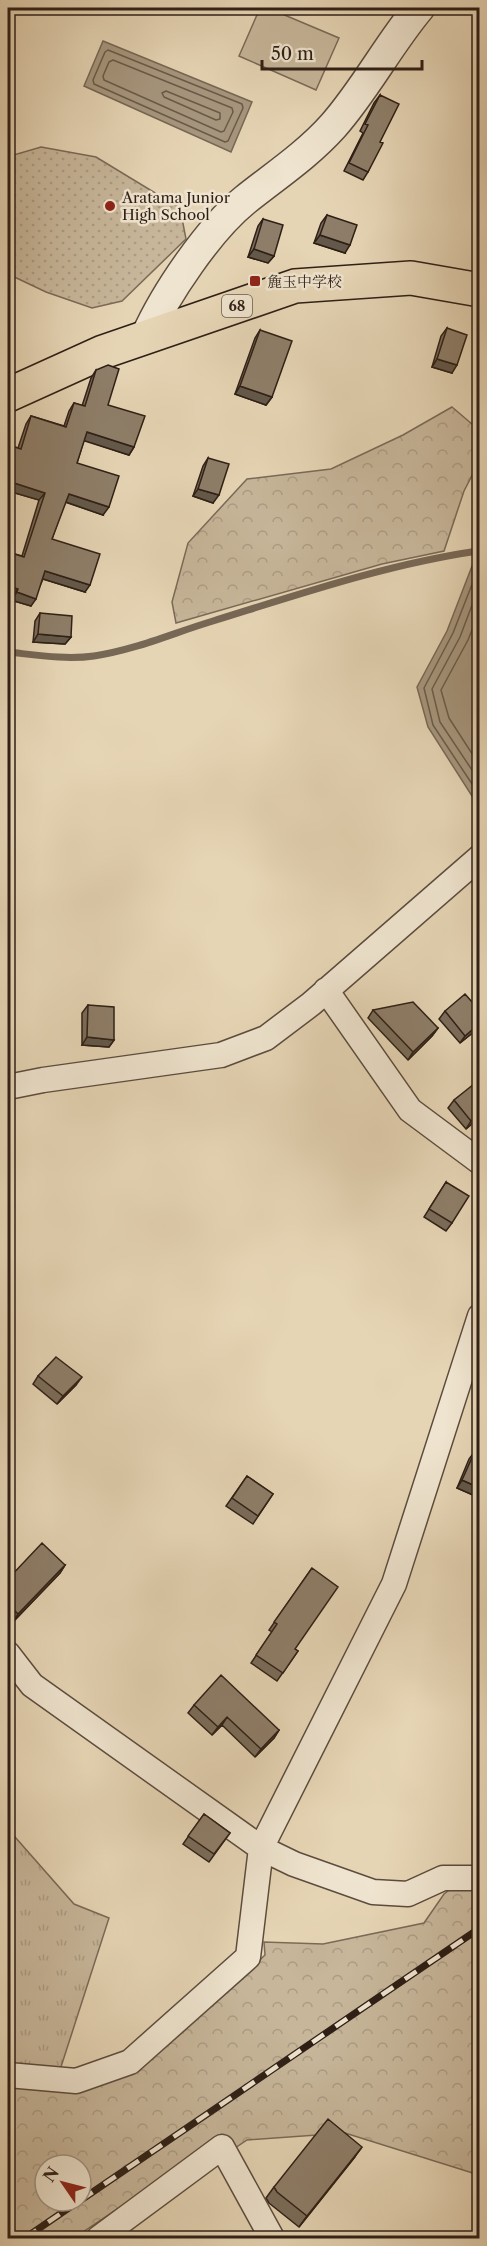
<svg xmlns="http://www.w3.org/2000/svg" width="487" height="2246" font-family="'Libre Caslon Text','Noto Serif JP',serif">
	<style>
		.grass { fill: url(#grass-dots); stroke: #7a6a58; stroke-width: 1.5 }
		.forest { fill: url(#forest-crowns); stroke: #7a6a58; stroke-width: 1.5; fill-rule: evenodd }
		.park { fill: url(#park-tufts); stroke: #7a6a58; stroke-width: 1.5 }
		.garden { fill: #c7b69a; stroke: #7a6a58; stroke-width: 1.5 }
		.water { fill: #a7977f; stroke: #776755; stroke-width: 1.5 }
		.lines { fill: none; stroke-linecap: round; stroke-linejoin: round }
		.shore { stroke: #6a5b4a; stroke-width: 1.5 }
		.stream { stroke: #776755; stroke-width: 7 }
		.minor-casing { stroke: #5c4c3e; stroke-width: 27 }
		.tertiary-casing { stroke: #5c4c3e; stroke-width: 33 }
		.primary-casing { stroke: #2e1f16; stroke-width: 36 }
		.minor { stroke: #efe4cf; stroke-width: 24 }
		.tertiary { stroke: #efe4cf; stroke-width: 30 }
		.primary { stroke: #e6d5b5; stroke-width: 33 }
		.rail-casing { stroke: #2e1f16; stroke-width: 7 }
		.rail { stroke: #efe4cf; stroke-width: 4.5; stroke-dasharray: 14; stroke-linecap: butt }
		.wall { fill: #7a6c5a; stroke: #2e1f16; stroke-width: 1.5 }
		.shaded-wall { fill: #63584a; stroke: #2e1f16; stroke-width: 1.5 }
		.building { fill: #8e7e69; stroke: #2e1f16; stroke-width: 1.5 }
		.poi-dot { fill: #8f2418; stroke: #efe4cf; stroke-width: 2 }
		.labels { text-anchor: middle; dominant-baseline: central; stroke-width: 5; stroke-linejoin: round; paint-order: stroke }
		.shield { fill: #efe4cf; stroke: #685a4e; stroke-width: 1.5 }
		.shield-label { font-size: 14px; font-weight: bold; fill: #2e1f16 }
		.poi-label { font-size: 15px; fill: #2e1f16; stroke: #efe4cf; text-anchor: start }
	</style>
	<defs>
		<pattern id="grass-dots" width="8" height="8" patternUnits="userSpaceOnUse" patternTransform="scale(1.5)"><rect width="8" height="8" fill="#c7b69a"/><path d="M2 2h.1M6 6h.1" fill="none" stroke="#ab9c84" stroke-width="1.8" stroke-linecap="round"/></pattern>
		<pattern id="forest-crowns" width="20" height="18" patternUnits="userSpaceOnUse" patternTransform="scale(1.5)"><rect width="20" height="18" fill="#c7b69a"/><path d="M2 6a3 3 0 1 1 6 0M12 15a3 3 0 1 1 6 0" fill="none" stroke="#ab9c84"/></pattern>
		<pattern id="park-tufts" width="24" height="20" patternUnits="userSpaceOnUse" patternTransform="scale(1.5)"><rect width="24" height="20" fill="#c7b69a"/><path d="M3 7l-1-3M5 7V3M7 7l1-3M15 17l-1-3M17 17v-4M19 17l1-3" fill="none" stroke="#ab9c84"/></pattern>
	</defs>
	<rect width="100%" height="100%" fill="#e6d5b5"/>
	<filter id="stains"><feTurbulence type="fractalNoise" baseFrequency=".00333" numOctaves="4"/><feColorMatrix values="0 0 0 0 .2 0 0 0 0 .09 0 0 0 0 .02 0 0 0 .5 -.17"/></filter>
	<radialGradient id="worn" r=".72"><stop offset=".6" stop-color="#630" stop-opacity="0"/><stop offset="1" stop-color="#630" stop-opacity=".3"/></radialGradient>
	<!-- grass -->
	<path class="grass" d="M 41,147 L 96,157 L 180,208 L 186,239 L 122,301 L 92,308 L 46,292 L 8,274 L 8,162 L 10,156 Z"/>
	<!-- forest -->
	<path class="forest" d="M 452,407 L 479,430 L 479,462 L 464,491 L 444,551 L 382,564 L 176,623 L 172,602 L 188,543 L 247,479 L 331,469 L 403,435 Z
		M 479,1867 L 479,2175 L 345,2133 L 247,2140 L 189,2179 L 141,2193 L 74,2238 L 8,2238 L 8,2211 L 11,2209 L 8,2196 L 8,2083 L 64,2087 L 228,1990 L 265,1955 L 264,1942 L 323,1944 L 424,1923 L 444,1894 ZM 45,2165 L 81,2165 L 81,2201 L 45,2201 Z"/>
	<!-- park -->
	<path class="park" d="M 8,1829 L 74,1904 L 109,1918 L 60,2070 L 8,2064 Z"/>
	<!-- garden -->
	<path class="garden" d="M 260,8 L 268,8 L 339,38 L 316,90 L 239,56 Z"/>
	<!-- water -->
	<path class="water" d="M 103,41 L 252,102 L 231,152 L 84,86 Z
		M 479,548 L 480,807 L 479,807 L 428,727 L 417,687 L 447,631 Z"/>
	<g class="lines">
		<!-- shore -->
		<path class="shore" d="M 108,50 L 242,104 L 243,108 L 228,141 L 225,142 L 94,84 L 93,80 L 105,52 Z
			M 113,60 L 232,108 L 233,112 L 224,131 L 221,132 L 104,80 L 103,76 L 109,62 Z
			M 166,91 L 220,113 L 220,119 L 216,120 L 164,97 L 162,93 Z
			M 480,564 L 453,633 L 424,688 L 433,725 L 480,796
			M 480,584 L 460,637 L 432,689 L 440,722 L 480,782
			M 480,610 L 468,640 L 441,690 L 449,718 L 480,766"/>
		<!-- stream -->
		<path class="stream" d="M 8,652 C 36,655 66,660 94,656 C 135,650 173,633 213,621 C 300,594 388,564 478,551 L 480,549"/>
		<defs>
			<path id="minor" d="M 326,990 L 410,1110 L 480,1162
				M 8,1087 L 43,1080 L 221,1055 L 266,1038 L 311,1004 L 480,857
				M 8,1654 L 32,1685 L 261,1848 L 294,1864 L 373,1892 L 408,1894 L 443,1878 L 480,1878
				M 8,2075 L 76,2081 L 130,2062 L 248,1957 L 261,1848 L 394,1584 L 480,1316
				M 99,2238 L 222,2147 L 272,2238"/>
			<path id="tertiary" d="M 146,337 C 165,294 209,229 245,200 C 275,176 307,155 333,126 C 365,90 388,45 419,8"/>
			<path id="primary" d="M 8,395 L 103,352 L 295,286 L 411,278 L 480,290"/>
		</defs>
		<!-- minor casing -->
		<use href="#minor" class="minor-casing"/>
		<!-- tertiary casing -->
		<use href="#tertiary" class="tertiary-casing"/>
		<!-- primary casing -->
		<use href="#primary" class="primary-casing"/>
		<!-- minor -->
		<use href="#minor" class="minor"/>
		<!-- tertiary -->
		<use href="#tertiary" class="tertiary"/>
		<!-- primary -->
		<use href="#primary" class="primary"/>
		<defs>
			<path id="rail" d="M 81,2200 L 480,1928
				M 25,2238 L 79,2201"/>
		</defs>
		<!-- rail casing -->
		<use href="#rail" class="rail-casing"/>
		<!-- rail -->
		<use href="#rail" class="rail"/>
	</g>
	<!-- wall -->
	<path class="wall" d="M 380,95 L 380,142 L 368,172 L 363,180 L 344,171 L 363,133 L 360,131 L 374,103 Z
		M 327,215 L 345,253 L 314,243 L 321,223 Z
		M 263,219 L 274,256 L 268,263 L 248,257 L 258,226 Z
		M 447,328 L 452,373 L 432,367 L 441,336 Z
		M 260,330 L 272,397 L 266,405 L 235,394 L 255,338 Z
		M 96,370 L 108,405 L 134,447 L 129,455 L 84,440 L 77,463 L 103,515 L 65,502 L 52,539 L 85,592 L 43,579 L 31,606 L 11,600 L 12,597 L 8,595 L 8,552 L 22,556 L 39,500 L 8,491 L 8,445 L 18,448 L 26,424 L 31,416 L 64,426 L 69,411 L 74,403 L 82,406 L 91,378 Z
		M 208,458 L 213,503 L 193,496 L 203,466 Z
		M 40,613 L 71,637 L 65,644 L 33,642 L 35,621 Z
		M 88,1005 L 114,1040 L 109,1047 L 82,1045 L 82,1013 Z
		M 373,1010 L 438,1028 L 432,1036 L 408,1060 L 368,1018 Z
		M 445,1011 L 480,1011 L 480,1027 L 460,1043 L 439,1019 Z
		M 480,1081 L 480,1117 L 466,1129 L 448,1108 L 454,1100 Z
		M 446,1182 L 452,1223 L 446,1231 L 424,1217 Z
		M 38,1376 L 76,1385 L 57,1404 L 33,1384 Z
		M 475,1451 L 480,1498 L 457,1488 L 469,1459 Z
		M 247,1476 L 273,1494 L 253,1524 L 226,1506 Z
		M 65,1565 L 60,1573 L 13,1622 L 8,1617 L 8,1579 Z
		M 312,1568 L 295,1649 L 298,1651 L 277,1681 L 251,1663 L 272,1632 L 269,1630 Z
		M 194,1705 L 279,1730 L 274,1738 L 255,1757 L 222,1725 L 212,1735 L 188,1713 Z
		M 204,1814 L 230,1833 L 209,1862 L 183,1844 Z
		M 354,2158 L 299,2227 L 269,2203 L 266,2198 L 274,2187 Z"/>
	<!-- shaded-wall -->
	<path class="shaded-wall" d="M 320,235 L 350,245 L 345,253 L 314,243 Z
		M 254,249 L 274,256 L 268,263 L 248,257 Z
		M 437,359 L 457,365 L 452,373 L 432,367 Z
		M 240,386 L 272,397 L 266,405 L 235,394 Z
		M 87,432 L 134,447 L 129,455 L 82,440 Z
		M 8,481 L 45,493 L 39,500 L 8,491 Z
		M 198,489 L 219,495 L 213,503 L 193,496 Z
		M 69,494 L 109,507 L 103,515 L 63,501 Z
		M 45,571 L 90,585 L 85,592 L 40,578 Z
		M 8,586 L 18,589 L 12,597 L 8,595 Z
		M 17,592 L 36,599 L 31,606 L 11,600 Z
		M 38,634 L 71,637 L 65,644 L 33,642 Z
		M 480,1023 L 480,1027 L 460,1043 L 465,1036 Z
		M 438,1028 L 432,1036 L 408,1060 L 413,1052 Z
		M 87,1037 L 114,1040 L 109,1047 L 82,1045 Z
		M 480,1114 L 480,1117 L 466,1129 L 471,1121 Z
		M 82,1377 L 76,1385 L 57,1404 L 63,1396 Z
		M 462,1480 L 480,1488 L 480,1498 L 457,1488 Z
		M 65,1565 L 60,1573 L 13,1622 L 18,1614 Z
		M 227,1717 L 222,1725 L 212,1735 L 218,1727 Z
		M 279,1730 L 274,1738 L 255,1757 L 261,1749 Z
		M 362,2147 L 354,2158 L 299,2227 L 307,2216 Z"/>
	<!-- building -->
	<path class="building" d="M 380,95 L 399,104 L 380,142 L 383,143 L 368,172 L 349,163 L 368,125 L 365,124 Z
		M 327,215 L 357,225 L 350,245 L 320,235 Z
		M 263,219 L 283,225 L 274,256 L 254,249 Z
		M 447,328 L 467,335 L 457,365 L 437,359 Z
		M 260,330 L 292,341 L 272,397 L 240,386 Z
		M 108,365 L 119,369 L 108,405 L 145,416 L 134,447 L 87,432 L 77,463 L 119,476 L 109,507 L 69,494 L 52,539 L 100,554 L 90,585 L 45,571 L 36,599 L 17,592 L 18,589 L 8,586 L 8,552 L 24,557 L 45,493 L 8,481 L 8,445 L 21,449 L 31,416 L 66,427 L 74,403 L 85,406 L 96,370 Z
		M 208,458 L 229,464 L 219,495 L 198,489 Z
		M 40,613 L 72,616 L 71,637 L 38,634 Z
		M 465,994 L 480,1011 L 480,1023 L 465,1036 L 445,1011 Z
		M 413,1002 L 438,1028 L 413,1052 L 373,1010 Z
		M 88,1005 L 114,1007 L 114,1040 L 87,1037 Z
		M 479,1080 L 480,1081 L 480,1114 L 471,1121 L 454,1100 Z
		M 446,1182 L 469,1196 L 452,1223 L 429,1209 Z
		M 56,1357 L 82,1377 L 63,1396 L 38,1376 Z
		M 475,1451 L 480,1453 L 480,1488 L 462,1480 Z
		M 247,1476 L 273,1494 L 258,1516 L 232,1498 Z
		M 42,1543 L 65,1565 L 18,1614 L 8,1604 L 8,1579 Z
		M 312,1568 L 338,1587 L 295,1649 L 298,1651 L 283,1673 L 256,1655 L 277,1624 L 274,1622 Z
		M 221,1675 L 279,1730 L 261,1749 L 227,1717 L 218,1727 L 194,1705 Z
		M 204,1814 L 230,1833 L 214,1854 L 188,1836 Z
		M 328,2119 L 362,2147 L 307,2216 L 277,2192 L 274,2187 Z
		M 407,2232 L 411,2238 L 396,2238 Z"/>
	<!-- markers -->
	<g class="poi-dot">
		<circle cx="110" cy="206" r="6"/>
		<rect x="249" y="275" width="12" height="12" rx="3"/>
	</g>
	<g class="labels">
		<!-- shield labels -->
		<rect class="shield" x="222" y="295" width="30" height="22" rx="4.5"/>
		<g class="shield-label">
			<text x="237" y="306">68</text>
		</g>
		<!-- poi labels -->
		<g class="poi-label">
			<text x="122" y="197">Aratama Junior<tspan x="122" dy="17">High School</tspan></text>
			<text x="267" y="281">麁玉中学校</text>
		</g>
	</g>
	<!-- margin -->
	<rect width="487" height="2246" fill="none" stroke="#e6d5b5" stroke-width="30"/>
	<rect x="9" y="9" width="469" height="2228" fill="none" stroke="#2e1f16" stroke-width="3"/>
	<rect x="15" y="15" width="457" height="2216" fill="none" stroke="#2e1f16" stroke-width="1.5"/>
	<!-- north arrow -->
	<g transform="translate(63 2183) rotate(305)"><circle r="28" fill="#efe4cf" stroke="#a29585" stroke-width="1.5"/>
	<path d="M0-4.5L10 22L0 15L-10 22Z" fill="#8f2418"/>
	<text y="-9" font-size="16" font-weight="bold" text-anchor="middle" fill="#2e1f16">N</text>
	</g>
	<!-- scale -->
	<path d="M262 60v9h160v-9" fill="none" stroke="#2e1f16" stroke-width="3"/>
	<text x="271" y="60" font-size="18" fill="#2e1f16" stroke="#efe4cf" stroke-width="4.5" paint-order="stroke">50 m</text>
	<rect width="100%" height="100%" filter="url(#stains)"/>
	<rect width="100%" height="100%" fill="url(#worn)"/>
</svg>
